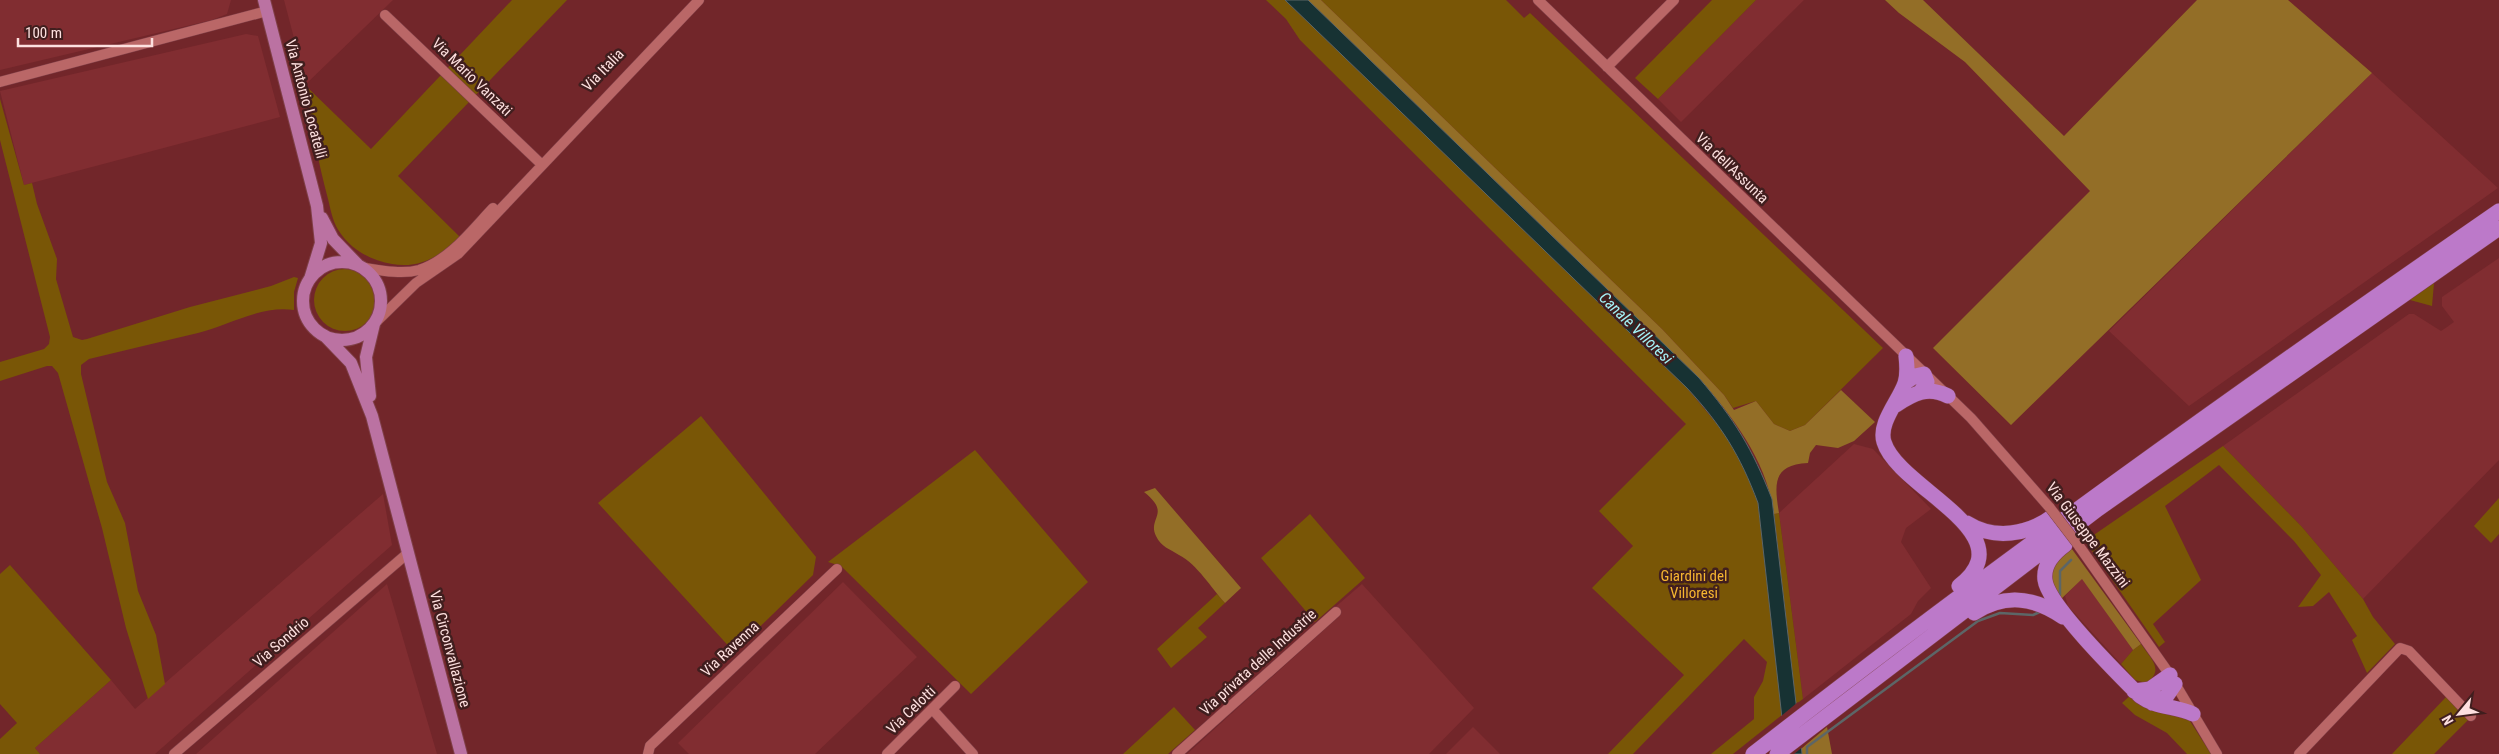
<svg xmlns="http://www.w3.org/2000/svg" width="2499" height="754" font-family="'Roboto Condensed',sans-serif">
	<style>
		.built { fill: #812d31 }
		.green { fill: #795606 }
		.forest { fill: #936e27 }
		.water { fill: #173233; stroke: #5c6667 }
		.pier { fill: #72262a }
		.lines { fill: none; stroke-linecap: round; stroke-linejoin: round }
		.stream { stroke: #5c6667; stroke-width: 2.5 }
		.minor-casing { stroke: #7f3f47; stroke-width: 11 }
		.major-casing { stroke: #7f3f47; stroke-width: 14 }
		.highway-casing { stroke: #7f3f47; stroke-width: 16 }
		.minor { stroke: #ba6767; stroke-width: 10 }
		.major { stroke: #bb72a2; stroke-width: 12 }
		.highway { stroke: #bc79c9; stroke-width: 15 }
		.minor-bridge-casing { stroke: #7f3f47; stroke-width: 11; stroke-linecap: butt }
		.minor-bridge { stroke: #ba6767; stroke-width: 10 }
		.labels { text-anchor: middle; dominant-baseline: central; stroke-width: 5; stroke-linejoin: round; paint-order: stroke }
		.street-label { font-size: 15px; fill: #fde0df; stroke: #401e1e }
		.park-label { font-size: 15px; fill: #f6b630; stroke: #401e1e }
		.water-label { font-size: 16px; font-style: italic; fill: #a4f3f8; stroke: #401e1e }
	</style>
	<rect width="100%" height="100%" fill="#72262a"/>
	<!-- built -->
	<path class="built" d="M 0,0 L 231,0 L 227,14 L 212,20 L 0,70 Z
		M 284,0 L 393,0 L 306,84 Z
		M 1756,0 L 1804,0 L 1681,122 L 1658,99 Z
		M 246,34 L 258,36 L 280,117 L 24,185 L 0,91 Z
		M 2372,73 L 2498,188 L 2189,406 L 2109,331 Z
		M 2499,258 L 2499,460 L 2363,599 L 2302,527 L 2223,446 L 2409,314 L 2414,314 L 2441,331 L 2447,327 L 2454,322 L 2442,306 L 2442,297 Z
		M 1854,444 L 1873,449 L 1931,509 L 1906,528 L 1901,542 L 1931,588 L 1918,601 L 1911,614 L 1803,699 L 1779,513 Z
		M 383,494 L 392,545 L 155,754 L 40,754 L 35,748 L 111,680 L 135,709 Z
		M 2082,578 L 2133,650 L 2121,664 L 2068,606 L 2065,596 Z
		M 843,582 L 917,657 L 815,754 L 689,754 L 678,743 Z
		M 387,584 L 437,754 L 196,754 Z
		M 1362,584 L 1474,708 L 1429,754 L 1187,754 L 1339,616 L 1333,609 Z
		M 1473,727 L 1500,754 L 1446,754 Z"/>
	<!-- green -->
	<path class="green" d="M 512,0 L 567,0 L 398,176 L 460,237 C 442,256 419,269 392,264 C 373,261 353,251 341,234 C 333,224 331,211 328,199 C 318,162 311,125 307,87 L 371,149 Z
		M 1266,0 L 1285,0 L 1687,388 L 1726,435 L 1743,465 L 1758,503 L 1782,715 L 1733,754 L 1711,754 L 1754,719 L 1754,697 L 1763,681 L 1767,662 L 1744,639 L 1633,754 L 1608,754 L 1684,675 L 1592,588 L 1633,546 L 1599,511 L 1686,424 L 1300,40 L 1286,19 Z
		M 1321,0 L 1506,0 L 1524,18 L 1530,13 L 1883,348 L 1805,425 L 1790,431 L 1774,424 L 1756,401 L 1733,408 L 1724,395 L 1662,329 Z
		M 1712,0 L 1756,0 L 1658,99 L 1635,78 Z
		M 0,99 L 24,185 L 32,183 L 37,204 L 57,259 L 56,279 L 73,337 L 82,340 L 87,339 L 190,307 L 271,286 L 294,277 L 298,278 L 294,292 L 294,310 C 262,305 229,325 198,333 C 161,342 125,350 89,359 L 81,365 L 81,374 L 107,482 L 125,523 L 138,591 L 156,635 L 165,684 L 148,699 L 126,628 L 102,528 L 58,373 L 52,366 L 47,366 L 0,381 L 0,362 L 44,349 L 49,344 L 50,337 L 0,140 Z
		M314 300a31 31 0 1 1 62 0a31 31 0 1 1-62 0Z
		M 2434,283 L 2432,306 L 2410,300 L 2409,300 Z
		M 701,416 L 816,557 L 813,575 L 734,652 L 598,503 Z
		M 2223,446 L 2302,527 L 2363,599 L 2373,617 L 2395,644 L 2367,673 L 2352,640 L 2357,636 L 2329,592 L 2313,606 L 2298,607 L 2321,575 L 2294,541 L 2219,465 L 2165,506 L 2201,580 L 2153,624 L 2165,642 L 2159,647 L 2085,541 Z
		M 975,450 L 1088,582 L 971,694 L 841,566 L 828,562 Z
		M 2499,498 L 2499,534 L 2491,543 L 2474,526 Z
		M 1779,513 L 1803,699 L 1796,704 L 1774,514 Z
		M 1310,514 L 1365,578 L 1315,622 L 1261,558 Z
		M 10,565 L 111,680 L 35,748 L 40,754 L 0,754 L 0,739 L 17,723 L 0,704 L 0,574 Z
		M 1217,594 L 1225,603 L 1198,628 L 1207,637 L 1171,668 L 1157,649 Z
		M 2141,644 C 2151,659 2165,670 2146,683 L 2135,680 L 2121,664 L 2133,650 Z
		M 2132,694 L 2188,718 L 2211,754 L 2187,754 L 2167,733 L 2135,715 L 2122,703 Z
		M 2446,697 L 2468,720 L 2434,754 L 2392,754 Z
		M 1174,707 L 1195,730 L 1168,754 L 1123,754 Z"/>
	<!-- forest -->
	<path class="forest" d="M 1308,0 L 1321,0 L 1662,329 L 1724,395 L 1734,410 L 1756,401 L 1774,424 L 1790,431 L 1805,425 L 1841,390 L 1875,422 L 1854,441 L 1838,448 L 1816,445 L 1810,453 L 1808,463 C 1773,465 1774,483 1779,513 L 1774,514 C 1767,461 1733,417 1699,378 Z
		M 1885,0 L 1923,0 L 2064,136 L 2197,0 L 2288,0 L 2372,73 L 2011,425 L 1933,348 L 2090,191 L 1965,62 L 1899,13 Z
		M 1155,488 L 1241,588 L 1225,603 C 1211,588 1198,565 1179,555 C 1170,549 1161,547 1156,536 C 1147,518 1172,514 1144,492 Z
		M 2069,545 L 2141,644 L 2133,650 L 2082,579 L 2060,600 L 2055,593 L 2050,571 Z
		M 1827,727 L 1832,754 L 1802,754 L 1802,748 Z"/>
	<!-- water -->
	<path class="water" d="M 1285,0 L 1308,0 L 1699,378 C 1735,420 1752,448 1772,499 L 1802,754 L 1786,754 L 1758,503 C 1740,455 1722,426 1687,388 Z"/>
	<!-- pier -->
	<path class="pier" d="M 1798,702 L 1804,746 L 1794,754 L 1783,754 L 1780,717 Z"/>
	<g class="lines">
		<!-- stream -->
		<path class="stream" d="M 2060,595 L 2060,571 L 2071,560
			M 1807,754 L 1807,747 L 1978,621 L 2000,613 L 2033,615 L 2042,611"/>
		<defs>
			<path id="minor" d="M 1538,0 L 1971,418 L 2050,508
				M 385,15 L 538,161
				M 1607,67 L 1674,0
				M 0,82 L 267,11
				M 360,267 C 379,270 401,275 419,270 C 450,260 472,230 493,208
				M 374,324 L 416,283 L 458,254 L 699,0
				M 2079,546 L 2170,675 L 2217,754
				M 933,710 L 973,754
				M 174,754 L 408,553
				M 648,754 L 650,746 L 837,569
				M 887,754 L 955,686
				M 1177,754 L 1336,612
				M 2299,754 L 2400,648 L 2409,651 L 2471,716"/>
			<path id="major" d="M 264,0 L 317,206 L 321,243 L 310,279
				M 322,218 L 333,239 L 358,265
				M303 301a39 39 0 1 1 78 0a39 39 0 1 1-78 0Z
				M 325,336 L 351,363 L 372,416 L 461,754
				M 370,396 L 366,357 L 374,324"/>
			<path id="highway" d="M 1906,356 C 1907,365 1908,374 1905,383 C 1899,401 1878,423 1884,442 C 1898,489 2028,533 1959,586
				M 1906,382 L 1915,376 L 1924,374 L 1927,382 L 1921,391
				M 1896,405 C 1914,393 1928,386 1948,396
				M 1967,523 C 1994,540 2028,535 2053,516
				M 2065,545 C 2054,553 2043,565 2045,580 C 2048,605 2120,676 2140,696 C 2156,708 2176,706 2193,714
				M 1974,613 C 2005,593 2034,597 2063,617
				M 2134,691 L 2150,689 L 2170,675
				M 2152,703 L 2166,697 L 2175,684
				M 1753,754 C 1996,564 2246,386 2499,211
				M 1777,754 L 2098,509 L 2499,228"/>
		</defs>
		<!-- minor casing -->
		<use href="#minor" class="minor-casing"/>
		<!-- major casing -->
		<use href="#major" class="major-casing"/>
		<!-- highway casing -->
		<use href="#highway" class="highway-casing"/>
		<!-- minor -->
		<use href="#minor" class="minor"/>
		<!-- major -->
		<use href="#major" class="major"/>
		<!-- highway -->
		<use href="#highway" class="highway"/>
		<defs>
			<path id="minor-bridge" d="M 2050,508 L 2079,546"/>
		</defs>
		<!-- minor-bridge casing -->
		<use href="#minor-bridge" class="minor-bridge-casing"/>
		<!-- minor-bridge -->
		<use href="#minor-bridge" class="minor-bridge"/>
	</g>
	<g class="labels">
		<!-- street labels -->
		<g class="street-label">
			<text transform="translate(603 70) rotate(-46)">Via Italia</text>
			<text transform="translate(472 77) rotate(44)">Via Mario Vanzati</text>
			<text transform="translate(306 99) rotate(75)">Via Antonio Locatelli</text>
			<text transform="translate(1732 168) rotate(44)">Via dell'Assunta</text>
			<text transform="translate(2088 535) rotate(53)">Via Giuseppe Mazzini</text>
			<text transform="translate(281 642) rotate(-41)">Via Sondrio</text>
			<text transform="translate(450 649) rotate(75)">Via Circonvallazione</text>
			<text transform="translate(730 649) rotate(-43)">Via Ravenna</text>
			<text transform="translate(1258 662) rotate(-42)">Via privata delle Industrie</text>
			<text transform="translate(911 710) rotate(-44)">Via Celotti</text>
		</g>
		<!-- park labels -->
		<g class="park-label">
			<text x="1694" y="576">Giardini del<tspan x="1694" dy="17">Villoresi</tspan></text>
		</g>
		<!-- water labels -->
		<g class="water-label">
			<text transform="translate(1636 328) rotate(44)">Canale Villoresi</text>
		</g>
	</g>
	<!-- north arrow -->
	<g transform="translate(2459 714) rotate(241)" stroke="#401e1e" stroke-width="4" paint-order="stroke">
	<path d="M0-4L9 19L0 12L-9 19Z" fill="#fde0df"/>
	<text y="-8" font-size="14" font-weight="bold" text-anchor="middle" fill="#fde0df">N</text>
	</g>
	<!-- scale -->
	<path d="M18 38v8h134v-8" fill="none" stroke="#fde0df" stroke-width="2.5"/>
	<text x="25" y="38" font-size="15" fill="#fde0df" stroke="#401e1e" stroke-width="4" paint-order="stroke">100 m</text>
</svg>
